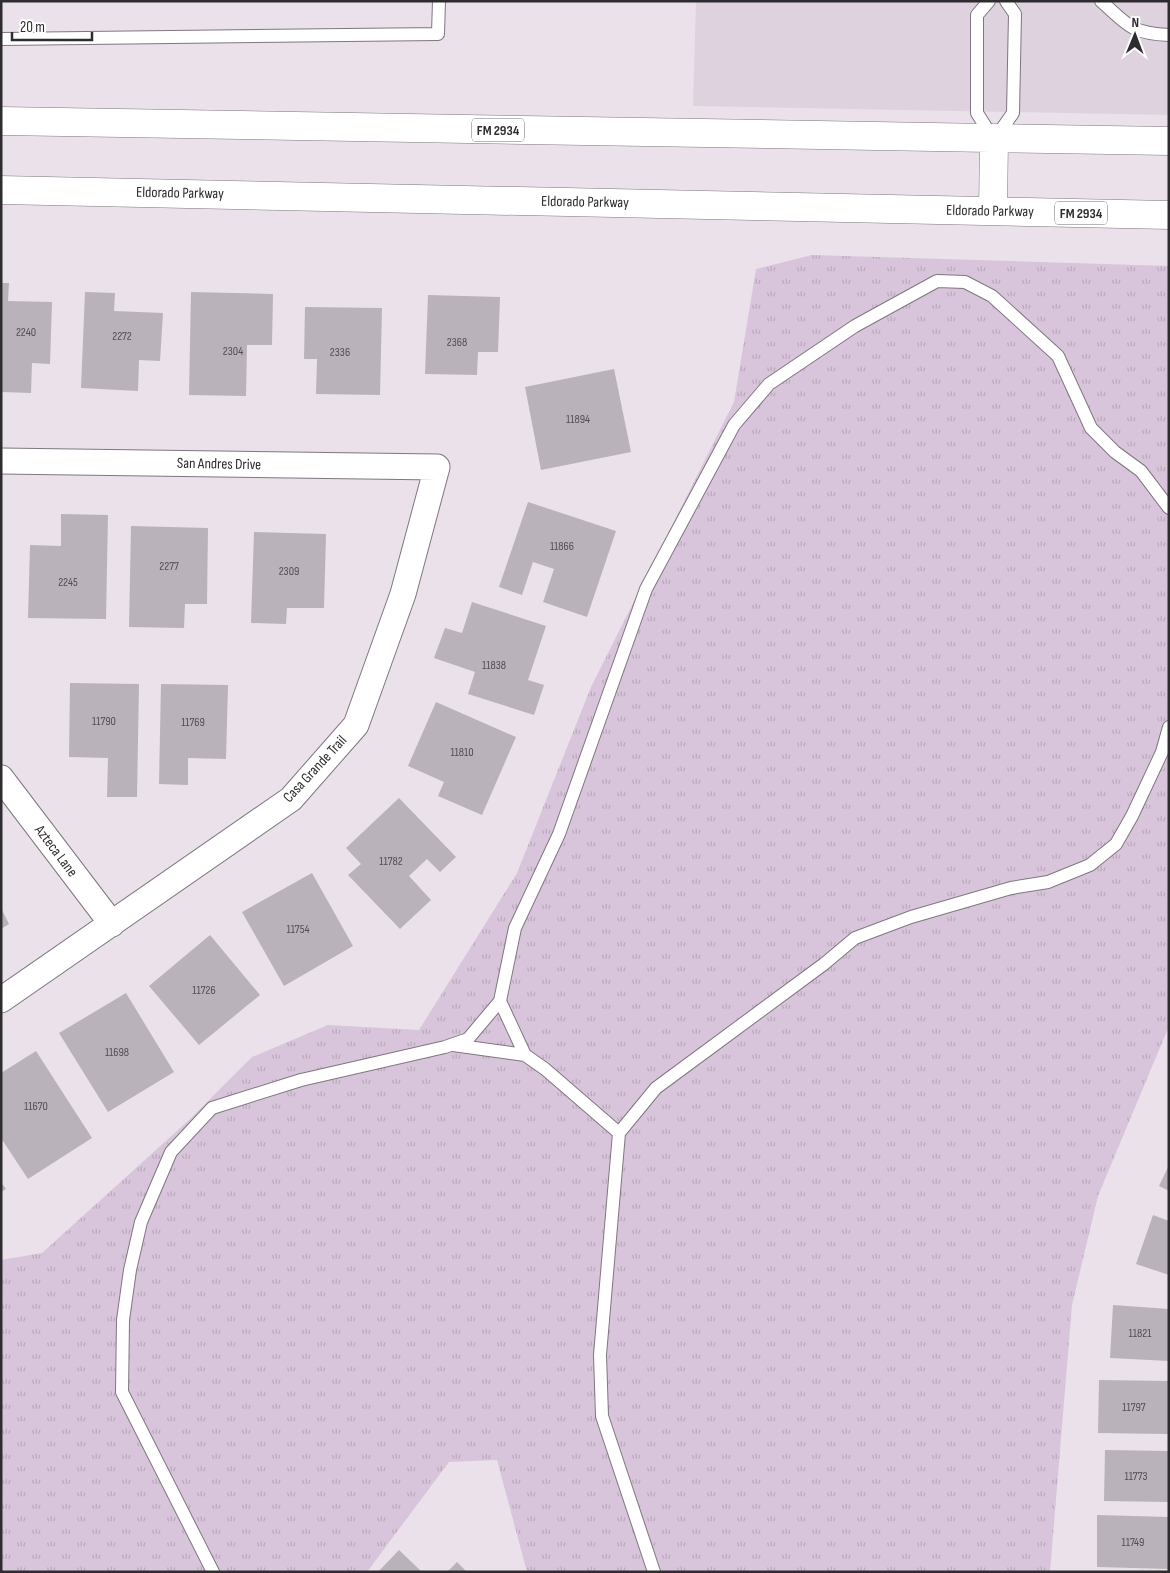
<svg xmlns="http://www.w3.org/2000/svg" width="1170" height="1573" font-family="'Sofia Sans Condensed',sans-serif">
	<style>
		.built { fill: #ded2df }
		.grass { fill: url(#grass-tufts) }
		.building { fill: #bab2ba }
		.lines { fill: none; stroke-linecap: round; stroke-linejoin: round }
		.lane-casing { stroke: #7f777f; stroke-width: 14 }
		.street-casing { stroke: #7f777f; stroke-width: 27 }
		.primary-casing { stroke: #7f777f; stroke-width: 29 }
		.lane { stroke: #fff; stroke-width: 12 }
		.street { stroke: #fff; stroke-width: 25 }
		.primary { stroke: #fff; stroke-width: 28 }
		.labels { text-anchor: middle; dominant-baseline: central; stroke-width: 4; stroke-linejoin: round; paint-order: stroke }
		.number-label { font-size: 12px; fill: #524e52 }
		.shield { fill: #fff; stroke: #6d6b6e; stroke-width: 1 }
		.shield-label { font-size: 14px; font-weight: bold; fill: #2f2c30 }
		.street-label { font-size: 15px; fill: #2f2c30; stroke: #fff }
	</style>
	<defs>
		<pattern id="grass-tufts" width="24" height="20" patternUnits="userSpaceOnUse" patternTransform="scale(1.25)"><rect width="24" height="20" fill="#d9c5db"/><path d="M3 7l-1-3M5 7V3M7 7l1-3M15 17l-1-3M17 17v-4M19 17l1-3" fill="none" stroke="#bba9bc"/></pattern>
	</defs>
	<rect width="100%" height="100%" fill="#eae1ea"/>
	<!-- built -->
	<path class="built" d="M 696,1 L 1169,1 L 1169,115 L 693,106 Z"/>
	<!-- grass -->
	<path class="grass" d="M 812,255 L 1169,266 L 1169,1026 L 1098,1196 L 1072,1305 L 1050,1572 L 527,1572 L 497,1460 L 449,1462 L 367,1572 L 1,1572 L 1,1260 L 42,1253 L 189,1120 L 252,1057 L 328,1025 L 419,1030 L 517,873 L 591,687 L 734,402 L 756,269 Z"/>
	<!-- building -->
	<path class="building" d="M 1,283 L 9,283 L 8,301 L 52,302 L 50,364 L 32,363 L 31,393 L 2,392 Z
		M 85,292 L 115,293 L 114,311 L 163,313 L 160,361 L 139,360 L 138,391 L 81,388 Z
		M 191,292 L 273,294 L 272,345 L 247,345 L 246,396 L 189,395 Z
		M 428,295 L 500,297 L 498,352 L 478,352 L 477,375 L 425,374 Z
		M 305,307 L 382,308 L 380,395 L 316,394 L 317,359 L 304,359 Z
		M 614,369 L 631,452 L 541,470 L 525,387 Z
		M 528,502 L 616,531 L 587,617 L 543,602 L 554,569 L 533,562 L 522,595 L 499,587 Z
		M 61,514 L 108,515 L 106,619 L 28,618 L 30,545 L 61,546 Z
		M 131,526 L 208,528 L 207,604 L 185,604 L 184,628 L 129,627 Z
		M 254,532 L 326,534 L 324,608 L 287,608 L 286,624 L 251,623 Z
		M 472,602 L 546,626 L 528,680 L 544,685 L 534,715 L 468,694 L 475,672 L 434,658 L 445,628 L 462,633 Z
		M 70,683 L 139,684 L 137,797 L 107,797 L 108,758 L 69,757 Z
		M 161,684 L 228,685 L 226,759 L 188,758 L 188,785 L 159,784 Z
		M 436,702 L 516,737 L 482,815 L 438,796 L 444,782 L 408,766 Z
		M 399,798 L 456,857 L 440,872 L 427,859 L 409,876 L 431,900 L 400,929 L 348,875 L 361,864 L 346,848 Z
		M 312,873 L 353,946 L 284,986 L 242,912 Z
		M 1,908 L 9,924 L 1,929 Z
		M 210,935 L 260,995 L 199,1045 L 149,986 Z
		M 126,993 L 174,1072 L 108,1112 L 59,1033 Z
		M 36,1051 L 92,1138 L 28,1179 L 1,1138 L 1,1073 Z
		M 1169,1165 L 1169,1191 L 1159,1186 Z
		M 1,1182 L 6,1189 L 1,1192 Z
		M 1153,1215 L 1169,1221 L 1169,1275 L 1136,1264 Z
		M 1113,1305 L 1169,1309 L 1169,1361 L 1110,1358 Z
		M 1099,1380 L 1169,1381 L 1169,1434 L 1098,1433 Z
		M 1105,1450 L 1169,1451 L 1169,1502 L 1104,1501 Z
		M 1097,1515 L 1169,1517 L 1169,1569 L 1097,1567 Z
		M 399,1550 L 422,1572 L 378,1572 Z
		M 457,1562 L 467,1572 L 447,1572 Z"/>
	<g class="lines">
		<defs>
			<path id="lane" d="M 989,1 L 977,15 L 977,113 L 994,140 L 1013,113 L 1015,14 L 1006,1
				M 1101,1 C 1128,25 1130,33 1169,35
				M 1,39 L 438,34 L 439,1
				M 500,1001 L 525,1055 L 545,1069 L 619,1133
				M 453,1045 L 525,1055
				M 213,1572 L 122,1392 L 123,1320 L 130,1270 L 141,1222 L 171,1152 L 212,1108 L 301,1080 L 445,1047 L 468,1039 L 500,1001 L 515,928 L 559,834 L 646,589 L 734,425 L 769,384 L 855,326 L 937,281 L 965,282 L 992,296 L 1058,356 L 1091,428 L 1115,452 L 1141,471 L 1169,508
				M 654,1572 L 602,1416 L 600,1355 L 619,1133 L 656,1088 L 824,964 L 855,938 L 911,917 L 1011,888 L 1048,882 L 1090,865 L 1116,844 L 1132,816 L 1162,752 L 1169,727"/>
			<path id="street" d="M 1,461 L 437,467 L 403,594 L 356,725 L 291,799 L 1,1000
				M 1,778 L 112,924"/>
			<path id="primary" d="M 1,121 L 1169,141
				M 1,190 L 1169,215
				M 993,211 L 994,140"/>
		</defs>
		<!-- lane casing -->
		<use href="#lane" class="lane-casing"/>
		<!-- street casing -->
		<use href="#street" class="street-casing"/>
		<!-- primary casing -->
		<use href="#primary" class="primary-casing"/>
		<!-- lane -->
		<use href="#lane" class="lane"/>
		<!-- street -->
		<use href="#street" class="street"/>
		<!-- primary -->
		<use href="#primary" class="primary"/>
	</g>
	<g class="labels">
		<!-- number labels -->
		<g class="number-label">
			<text x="26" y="332">2240</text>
			<text x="122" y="336">2272</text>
			<text x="457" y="342">2368</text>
			<text x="233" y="351">2304</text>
			<text x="340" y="352">2336</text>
			<text x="578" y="419">11894</text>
			<text x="562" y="546">11866</text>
			<text x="169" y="566">2277</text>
			<text x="289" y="571">2309</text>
			<text x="68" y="582">2245</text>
			<text x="494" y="665">11838</text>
			<text x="104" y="721">11790</text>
			<text x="193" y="722">11769</text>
			<text x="462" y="752">11810</text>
			<text x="391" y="861">11782</text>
			<text x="298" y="929">11754</text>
			<text x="204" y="990">11726</text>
			<text x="117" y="1052">11698</text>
			<text x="36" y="1106">11670</text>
			<text x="1140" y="1333">11821</text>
			<text x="1134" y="1407">11797</text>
			<text x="1136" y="1476">11773</text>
			<text x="1133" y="1542">11749</text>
		</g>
		<!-- shield labels -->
		<g class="shield">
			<rect x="472" y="118.5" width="52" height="23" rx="4"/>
			<rect x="1055" y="201.5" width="52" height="23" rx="4"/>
		</g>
		<g class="shield-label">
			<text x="498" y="130">FM 2934</text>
			<text x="1081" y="213">FM 2934</text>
		</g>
		<!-- street labels -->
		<g class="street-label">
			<text transform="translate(180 193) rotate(1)">Eldorado Parkway</text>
			<text transform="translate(585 202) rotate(1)">Eldorado Parkway</text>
			<text transform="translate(990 211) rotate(1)">Eldorado Parkway</text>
			<text transform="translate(219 464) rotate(1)">San Andres Drive</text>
			<text transform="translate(315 769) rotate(-47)">Casa Grande Trail</text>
			<text transform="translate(56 851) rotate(53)">Azteca Lane</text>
		</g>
	</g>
	<!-- border -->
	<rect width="1170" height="1573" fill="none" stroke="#2f2c30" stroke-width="5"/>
	<!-- north arrow -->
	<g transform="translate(1135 35) rotate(1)" stroke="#ffffff" stroke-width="4" paint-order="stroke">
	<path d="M0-4L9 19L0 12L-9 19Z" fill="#2f2c30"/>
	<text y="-8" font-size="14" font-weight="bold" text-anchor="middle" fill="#2f2c30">N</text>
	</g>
	<!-- scale -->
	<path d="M12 32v8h80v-8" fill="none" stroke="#2f2c30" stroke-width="2.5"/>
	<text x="20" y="32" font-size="15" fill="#2f2c30" stroke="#ffffff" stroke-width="4" paint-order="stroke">20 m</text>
</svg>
